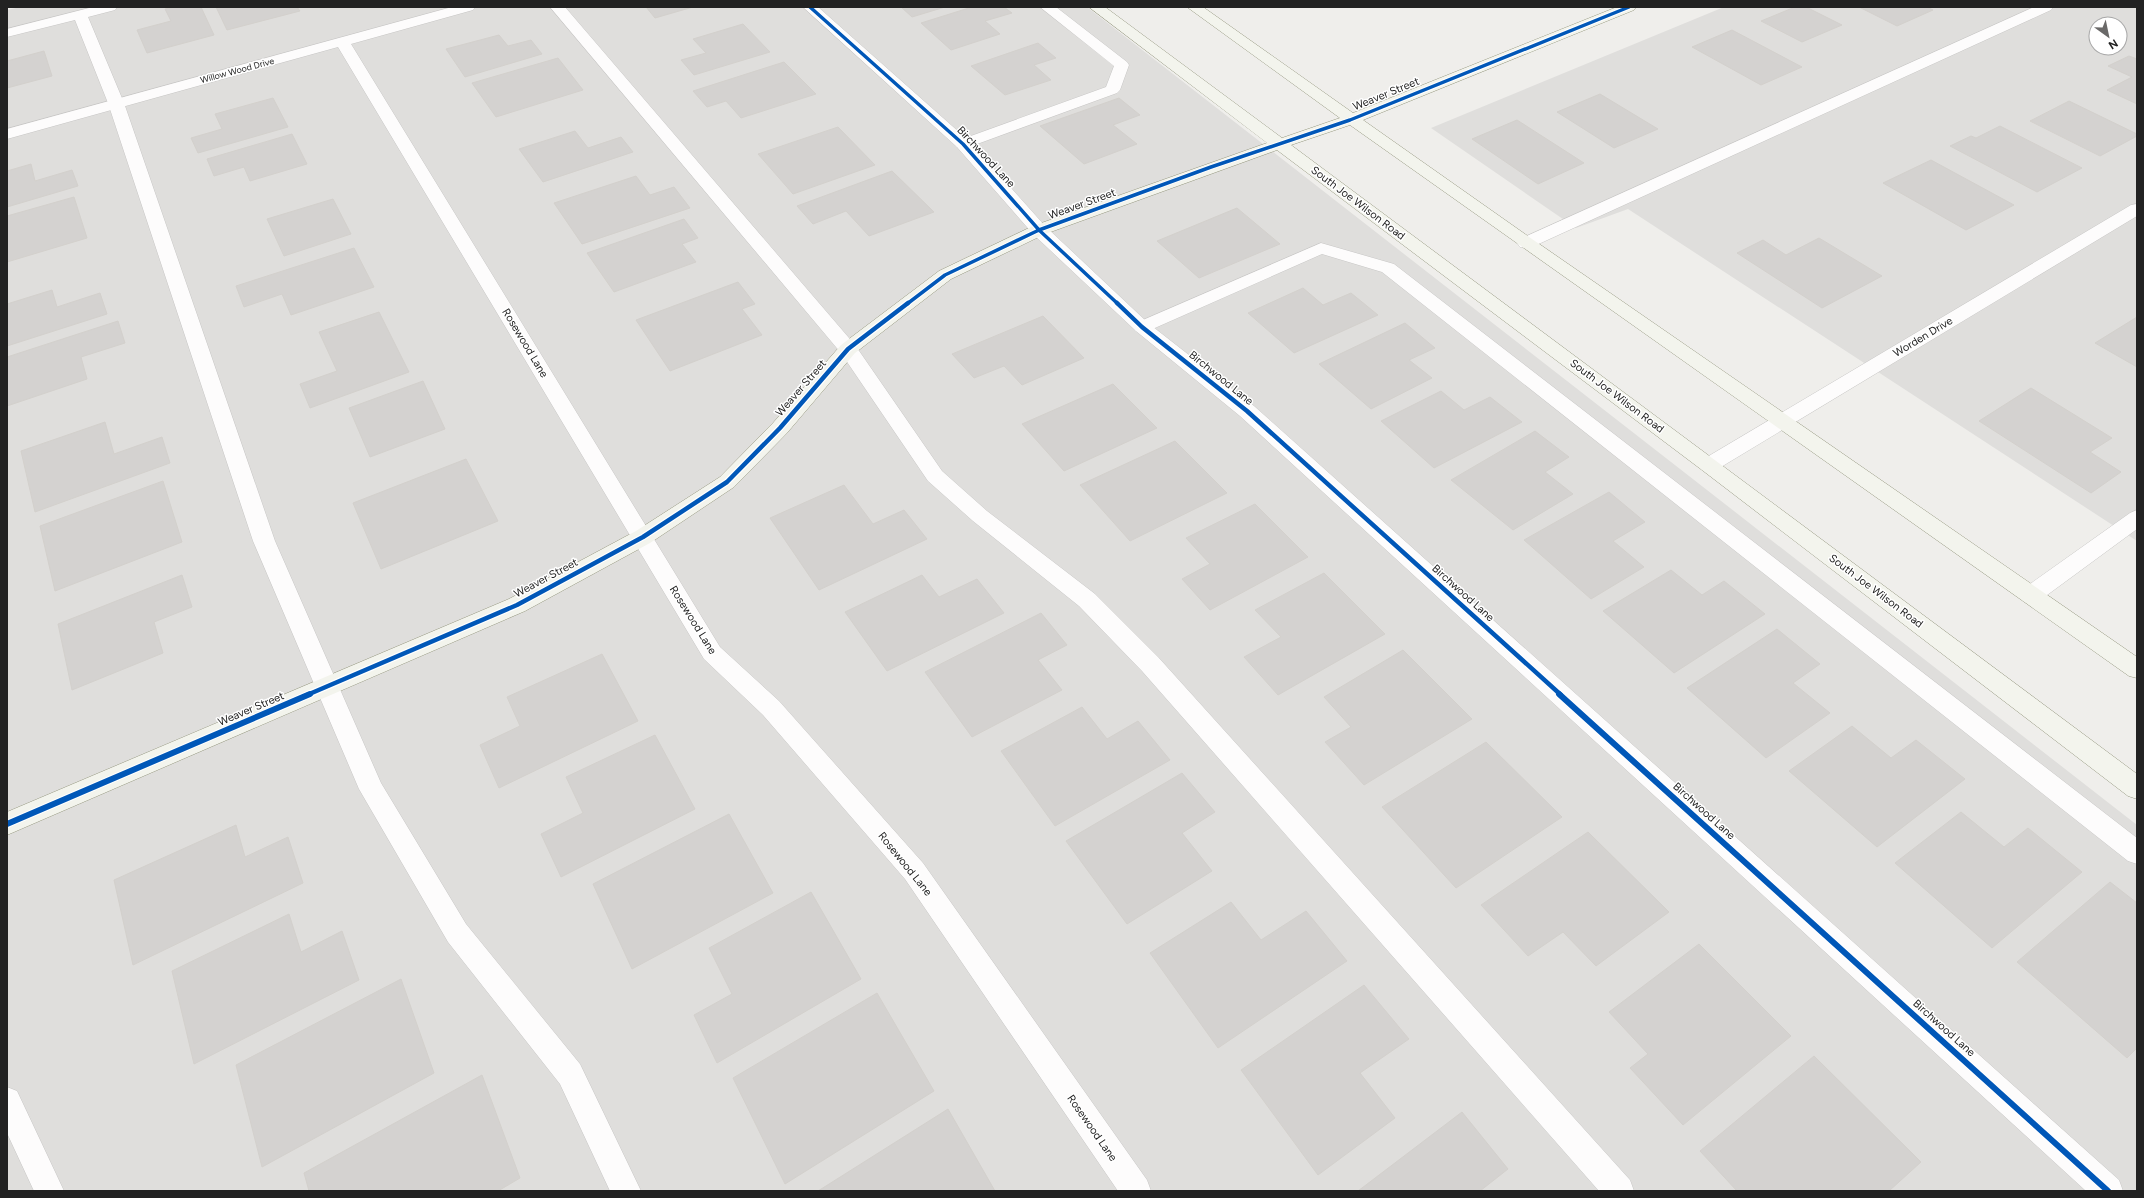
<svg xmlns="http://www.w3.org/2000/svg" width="2144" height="1198" font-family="Figtree,sans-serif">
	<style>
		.residential { fill: #dfdedc; fill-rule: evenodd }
		.building { fill: #d4d2d0; stroke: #d3d0cc }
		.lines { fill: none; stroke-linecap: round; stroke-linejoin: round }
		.lane-casing { stroke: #c7c6c5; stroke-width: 1 }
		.street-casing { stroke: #c7c6c5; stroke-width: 1 }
		.secondary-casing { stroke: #979982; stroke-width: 1 }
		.lane { fill: #fdfcfc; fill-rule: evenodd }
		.street { fill: #fdfcfc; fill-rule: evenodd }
		.secondary { fill: #f3f4ed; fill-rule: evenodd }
		.cycleway-far2-casing { stroke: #fff; stroke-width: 5.5 }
		.cycleway-far1-casing { stroke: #fff; stroke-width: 7 }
		.cycleway-casing { stroke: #fff; stroke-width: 8 }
		.cycleway-far2 { stroke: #0057b8; stroke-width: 3.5 }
		.cycleway-far1 { stroke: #0057b8; stroke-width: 4.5 }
		.cycleway { stroke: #0057b8; stroke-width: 6 }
		.labels { text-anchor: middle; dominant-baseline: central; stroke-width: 3; stroke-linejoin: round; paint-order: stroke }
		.far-street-label { font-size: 9px; fill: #222; stroke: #fff }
		.street-label { font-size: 11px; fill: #222; stroke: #fff }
	</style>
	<rect width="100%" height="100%" fill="#efeeeb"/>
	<!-- residential -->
	<path class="residential" d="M 20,7 L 1087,7 L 2137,825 L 2137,1191 L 7,1191 L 7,10 Z
		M 1724,7 L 2137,7 L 2137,541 L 1628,209 L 1576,228 L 1431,128 ZM 2096,24 L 2120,24 L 2120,48 L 2096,48 Z"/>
	<!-- building -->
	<path class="building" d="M 174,7 L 201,7 L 214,35 L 147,53 L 137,30 L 171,21 L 165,9 Z
		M 216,7 L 297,7 L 300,11 L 227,30 Z
		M 646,7 L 693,7 L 655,18 Z
		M 901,7 L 945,7 L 912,17 Z
		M 972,7 L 1004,7 L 1012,13 L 985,21 L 1000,34 L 951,50 L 921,23 Z
		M 1795,7 L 1806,7 L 1842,25 L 1802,42 L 1761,21 Z
		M 1859,7 L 1927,7 L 1933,10 L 1897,26 Z
		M 743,24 L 770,52 L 694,75 L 681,60 L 706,53 L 693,39 Z
		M 1732,30 L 1802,67 L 1761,85 L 1692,47 Z
		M 499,35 L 508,46 L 531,40 L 542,54 L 465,77 L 446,49 Z
		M 1038,43 L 1056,58 L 1034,65 L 1051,80 L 1005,95 L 971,66 Z
		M 44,51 L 52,76 L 7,88 L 7,61 Z
		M 2129,56 L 2137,59 L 2137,104 L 2107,90 L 2132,77 L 2108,66 Z
		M 558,58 L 583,90 L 496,117 L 472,83 Z
		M 784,62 L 816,94 L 741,118 L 726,101 L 707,107 L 693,91 Z
		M 1600,94 L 1658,129 L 1614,148 L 1557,112 Z
		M 273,98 L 288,127 L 198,153 L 191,138 L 222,129 L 215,114 Z
		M 1119,98 L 1140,115 L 1113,125 L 1137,144 L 1084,164 L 1040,126 Z
		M 2069,101 L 2137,134 L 2137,136 L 2100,156 L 2030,121 Z
		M 1517,120 L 1584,163 L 1538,184 L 1472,139 Z
		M 2000,126 L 2082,168 L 2037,192 L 1950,146 L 1971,136 L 1976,138 Z
		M 838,127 L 875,165 L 793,194 L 758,154 Z
		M 575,131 L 588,148 L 621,137 L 633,152 L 543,182 L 519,149 Z
		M 292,134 L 307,164 L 250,181 L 244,167 L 214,176 L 207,159 Z
		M 1931,160 L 2014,205 L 1966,230 L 1883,183 Z
		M 31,164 L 35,181 L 72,170 L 78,186 L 7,207 L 7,171 Z
		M 892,171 L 934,212 L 869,236 L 846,211 L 813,224 L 797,206 Z
		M 636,176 L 650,195 L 674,187 L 690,208 L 582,244 L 554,203 Z
		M 74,197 L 87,238 L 7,262 L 7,216 Z
		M 333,199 L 351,234 L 284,256 L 267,219 Z
		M 1237,208 L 1280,244 L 1199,278 L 1157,241 Z
		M 684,219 L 698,238 L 682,244 L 696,262 L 614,292 L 587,253 Z
		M 1819,238 L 1882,276 L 1822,308 L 1737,253 L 1763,240 L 1786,255 Z
		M 354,248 L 374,287 L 291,315 L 282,294 L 244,307 L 236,286 Z
		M 738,282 L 755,304 L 742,309 L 762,335 L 670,371 L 636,320 Z
		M 1303,288 L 1323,305 L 1351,293 L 1378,315 L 1294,353 L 1248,313 Z
		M 52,290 L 57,307 L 100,293 L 107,314 L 7,346 L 7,304 Z
		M 379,312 L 409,372 L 310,408 L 300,384 L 337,371 L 319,332 Z
		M 1043,316 L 1084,358 L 1022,385 L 1004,366 L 974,378 L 952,354 Z
		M 2137,317 L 2137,367 L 2095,343 Z
		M 118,321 L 125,343 L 81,357 L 87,379 L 7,406 L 7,357 Z
		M 1405,323 L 1435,348 L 1409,360 L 1432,378 L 1371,409 L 1319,364 Z
		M 423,381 L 445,429 L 370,457 L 349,408 Z
		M 1113,384 L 1157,428 L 1064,471 L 1022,424 Z
		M 2031,388 L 2112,438 L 2090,452 L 2121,472 L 2091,493 L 1979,421 Z
		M 1441,391 L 1464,410 L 1490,397 L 1522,422 L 1434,468 L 1381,421 Z
		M 105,422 L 114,454 L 162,437 L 170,463 L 35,512 L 21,451 Z
		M 1535,431 L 1569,457 L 1545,472 L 1573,494 L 1513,530 L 1451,480 Z
		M 1175,441 L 1227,493 L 1130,541 L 1080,485 Z
		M 466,459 L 498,521 L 381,569 L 353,503 Z
		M 163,481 L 182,542 L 55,591 L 40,526 Z
		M 844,485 L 873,524 L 904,510 L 927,539 L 819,590 L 770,518 Z
		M 1609,492 L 1645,522 L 1613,541 L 1644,567 L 1591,599 L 1524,540 Z
		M 1255,504 L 1308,557 L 1210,610 L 1182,579 L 1210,564 L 1186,538 Z
		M 1671,570 L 1702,595 L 1724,581 L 1765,614 L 1674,673 L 1603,611 Z
		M 1324,573 L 1385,634 L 1278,695 L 1244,657 L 1281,637 L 1255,610 Z
		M 182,575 L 192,607 L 154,622 L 163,653 L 72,690 L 58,624 Z
		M 922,575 L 939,597 L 977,579 L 1004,613 L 887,671 L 845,612 Z
		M 1041,613 L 1067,645 L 1038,660 L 1062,690 L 972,737 L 925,672 Z
		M 1777,629 L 1820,664 L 1793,683 L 1830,713 L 1766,758 L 1687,688 Z
		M 1403,650 L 1472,719 L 1364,785 L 1325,742 L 1351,727 L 1324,697 Z
		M 602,654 L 638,721 L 499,788 L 480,745 L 520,726 L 507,697 Z
		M 1082,707 L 1107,739 L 1138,721 L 1170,760 L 1055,826 L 1001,751 Z
		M 1852,726 L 1891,758 L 1916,740 L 1965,779 L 1877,847 L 1789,771 Z
		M 655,735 L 695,809 L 561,877 L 541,834 L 583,813 L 566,777 Z
		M 1486,742 L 1562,817 L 1456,888 L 1382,807 Z
		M 1182,773 L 1215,812 L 1182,833 L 1212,871 L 1127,924 L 1066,841 Z
		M 1961,812 L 2004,847 L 2028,828 L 2082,872 L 1992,948 L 1895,863 Z
		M 729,814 L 773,893 L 632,969 L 593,884 Z
		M 236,825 L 245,857 L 288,837 L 303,883 L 133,965 L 114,880 Z
		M 1588,832 L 1669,912 L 1596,966 L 1563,932 L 1528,956 L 1481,905 Z
		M 2110,882 L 2137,903 L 2137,1048 L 2127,1058 L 2017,962 Z
		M 811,892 L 861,979 L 717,1063 L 694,1015 L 732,994 L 709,948 Z
		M 1231,902 L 1261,940 L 1306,911 L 1347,961 L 1218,1048 L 1150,953 Z
		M 289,914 L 301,952 L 342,931 L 359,980 L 194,1064 L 172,971 Z
		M 1699,944 L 1791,1036 L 1683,1125 L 1630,1068 L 1648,1054 L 1609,1012 Z
		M 401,979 L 434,1073 L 262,1167 L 236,1065 Z
		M 1364,985 L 1409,1039 L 1360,1073 L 1395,1118 L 1318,1175 L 1241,1070 Z
		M 877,993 L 934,1091 L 785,1184 L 733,1078 Z
		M 1814,1056 L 1921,1162 L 1889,1191 L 1737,1191 L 1700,1151 Z
		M 482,1075 L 520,1178 L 498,1191 L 309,1191 L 304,1173 Z
		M 948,1109 L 995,1191 L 818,1191 Z
		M 1462,1112 L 1508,1169 L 1480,1191 L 1358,1191 Z"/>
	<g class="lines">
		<defs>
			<path id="lane" d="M 93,7 L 117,7 L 115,10 L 88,17 L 124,103 L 275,541 L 381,783 L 466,924 L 580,1064 L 641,1191 L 610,1191 L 560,1084 L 448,942 L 359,789 L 253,541 L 108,103 L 75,20 L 7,37 L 7,29 Z
				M 550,7 L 565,7 L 855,345 L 942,471 L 987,511 L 1095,594 L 1158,657 L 1630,1180 L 1634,1191 L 1599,1191 L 1142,671 L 1079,606 L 973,521 L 928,481 L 841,353 Z
				M 1040,7 L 1056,7 L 1127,62 L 1129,65 L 1120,90 L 1117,93 L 969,147 L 957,147 L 955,144 L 957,141 L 1106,87 L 1114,66 Z
				M 2034,7 L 2053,7 L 2051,10 L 1532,247 L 1526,248 L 1520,247 L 1517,243 L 1520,239 Z
				M 1321,243 L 1394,264 L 2137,838 L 2137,864 L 2128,861 L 1382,272 L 1322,254 L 1148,331 L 1142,333 L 1136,331 L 1133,327 L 1136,323 Z
				M 2137,510 L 2137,529 L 2039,601 L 2031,604 L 2023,601 L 2020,595 L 2023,589 L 2130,513 Z"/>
			<path id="street" d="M 452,7 L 475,7 L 473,10 L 351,44 L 720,647 L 779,701 L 923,863 L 1147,1180 L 1151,1191 L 1118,1191 L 905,879 L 763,715 L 704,659 L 338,47 L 7,139 L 7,129 Z
				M 803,7 L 818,7 L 969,141 L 1045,226 L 1148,323 L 1254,406 L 2119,1180 L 2123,1191 L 2086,1191 L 1240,416 L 1136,331 L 1033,234 L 957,147 Z
				M 2137,204 L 2137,216 L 1716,470 L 1709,472 L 1702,470 L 1699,465 L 1702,460 L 2131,205 Z
				M 7,1087 L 17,1091 L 64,1191 L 34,1191 L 7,1133 Z"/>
			<path id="secondary" d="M 1089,7 L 1105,7 L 1282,138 L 1340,118 L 1187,7 L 1203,7 L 1353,113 L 1617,7 L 1636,7 L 1634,10 L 1363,120 L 1532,239 L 2137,657 L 2137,678 L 2129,676 L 1350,125 L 1291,145 L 2137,774 L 2137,799 L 2128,796 L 1702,470 L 1277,150 L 1045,234 L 951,279 L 855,353 L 787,433 L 734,487 L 650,543 L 525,611 L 7,835 L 7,812 L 509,599 L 636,531 L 720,477 L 773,423 L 841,345 L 939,271 L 1033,226 L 1267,143 Z"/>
		</defs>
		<!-- lane casing -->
		<use href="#lane" class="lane-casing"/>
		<!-- street casing -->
		<use href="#street" class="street-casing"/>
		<!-- secondary casing -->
		<use href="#secondary" class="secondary-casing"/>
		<!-- lane -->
		<use href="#lane" class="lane"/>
		<!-- street -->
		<use href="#street" class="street"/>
		<!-- secondary -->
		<use href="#secondary" class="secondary"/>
		<defs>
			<path id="cycleway-far2" d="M 810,7 L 963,144 L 1039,230 L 1118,304
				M 907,304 L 945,275 L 1039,230 L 1211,167 L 1350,120 L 1629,7"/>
			<path id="cycleway-far1" d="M 1117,303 L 1142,327 L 1247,411 L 1561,695
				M 307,695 L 517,605 L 643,537 L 727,482 L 780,428 L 848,349 L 908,303"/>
			<path id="cycleway" d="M 1559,694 L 2108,1191
				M 7,824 L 310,694"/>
		</defs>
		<!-- cycleway-far2 casing -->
		<use href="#cycleway-far2" class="cycleway-far2-casing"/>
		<!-- cycleway-far1 casing -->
		<use href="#cycleway-far1" class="cycleway-far1-casing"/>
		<!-- cycleway casing -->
		<use href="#cycleway" class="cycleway-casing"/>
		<!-- cycleway-far2 -->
		<use href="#cycleway-far2" class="cycleway-far2"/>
		<!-- cycleway-far1 -->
		<use href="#cycleway-far1" class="cycleway-far1"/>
		<!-- cycleway -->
		<use href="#cycleway" class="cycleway"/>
	</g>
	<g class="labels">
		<!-- far-street labels -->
		<g class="far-street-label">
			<text transform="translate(237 70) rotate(-15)">Willow Wood Drive</text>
		</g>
		<!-- street labels -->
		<g class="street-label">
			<text transform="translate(1386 94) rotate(-22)">Weaver Street</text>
			<text transform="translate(986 157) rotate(47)">Birchwood Lane</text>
			<text transform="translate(1358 203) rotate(37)">South Joe Wilson Road</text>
			<text transform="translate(1082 204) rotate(-20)">Weaver Street</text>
			<text transform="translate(1923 337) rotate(-31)">Worden Drive</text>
			<text transform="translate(525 343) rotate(59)">Rosewood Lane</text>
			<text transform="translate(1221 378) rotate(39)">Birchwood Lane</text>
			<text transform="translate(801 388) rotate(-49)">Weaver Street</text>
			<text transform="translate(1617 396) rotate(37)">South Joe Wilson Road</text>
			<text transform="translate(546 578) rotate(-28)">Weaver Street</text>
			<text transform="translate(1876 591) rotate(37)">South Joe Wilson Road</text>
			<text transform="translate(1463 593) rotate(42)">Birchwood Lane</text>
			<text transform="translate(693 620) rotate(58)">Rosewood Lane</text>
			<text transform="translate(251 709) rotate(-23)">Weaver Street</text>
			<text transform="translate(1704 811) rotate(42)">Birchwood Lane</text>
			<text transform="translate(905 864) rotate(51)">Rosewood Lane</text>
			<text transform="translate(1944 1028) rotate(42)">Birchwood Lane</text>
			<text transform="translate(1092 1128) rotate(55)">Rosewood Lane</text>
		</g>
	</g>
	<!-- border -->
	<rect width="2144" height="1198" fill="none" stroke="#222222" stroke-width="16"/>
	<!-- north arrow -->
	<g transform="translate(2108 36) rotate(147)"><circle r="19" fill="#ffffff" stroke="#a7a7a7"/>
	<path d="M0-3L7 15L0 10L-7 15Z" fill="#6a6968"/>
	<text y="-6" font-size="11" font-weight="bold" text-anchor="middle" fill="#222222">N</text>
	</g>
</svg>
